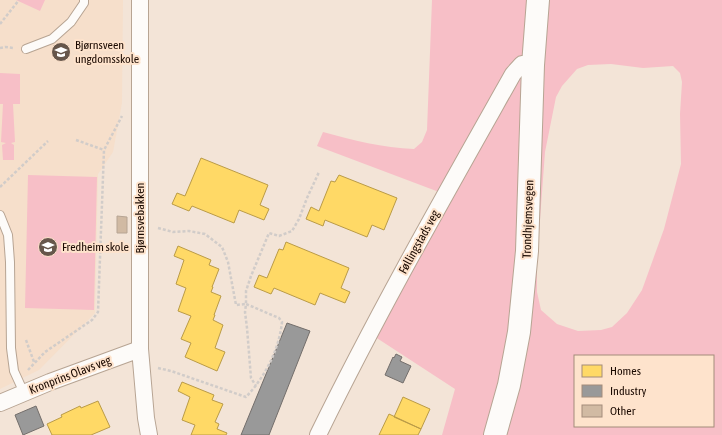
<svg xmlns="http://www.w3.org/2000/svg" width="722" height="435" font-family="'Asap Condensed',sans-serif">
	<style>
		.built { fill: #f6dfcb }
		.green { fill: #f7bfc7; fill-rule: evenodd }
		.homes { fill: #ffd966; stroke: #ba9b47 }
		.industry { fill: #999; stroke: #736e6b }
		.building { fill: #d1baa3; stroke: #b6a493 }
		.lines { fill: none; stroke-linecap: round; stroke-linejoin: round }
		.lane-casing { stroke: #b7a493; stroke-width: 10 }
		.street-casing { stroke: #b7a493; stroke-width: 18 }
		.secondary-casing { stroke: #b7a493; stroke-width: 24 }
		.path { stroke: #d1ccc9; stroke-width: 2.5; stroke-dasharray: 3 2; stroke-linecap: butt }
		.lane { stroke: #fdfbf9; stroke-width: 8 }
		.street { stroke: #fdfbf9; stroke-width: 16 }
		.secondary { stroke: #fdfbf9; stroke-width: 22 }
		.labels { text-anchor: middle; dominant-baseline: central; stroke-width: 4; stroke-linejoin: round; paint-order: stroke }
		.poi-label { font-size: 12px; fill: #1a0900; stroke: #fee3cc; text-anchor: start }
		.street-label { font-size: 12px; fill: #1a0900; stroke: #fee3cc }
	</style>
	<rect width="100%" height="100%" fill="#f3e4d7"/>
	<!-- built -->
	<path class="built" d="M 0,0 L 123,0 L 122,103 L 113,152 L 98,174 L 95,313 L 39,370 L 0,389 Z"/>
	<!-- green -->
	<path class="green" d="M 16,0 L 45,0 L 40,11 Z
		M 432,0 L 722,0 L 722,435 L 442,435 L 455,389 L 366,331 L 439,192 L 317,146 L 323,132 C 353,140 383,148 414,149 L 422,142 L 427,130 ZM 611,64 L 643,68 L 673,66 L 680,73 L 682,82 L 680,114 L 681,164 L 664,229 L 642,290 L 627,313 L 612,327 L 601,330 L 578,331 L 557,324 L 541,310 L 537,292 L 537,260 L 545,152 L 556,97 L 562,86 L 577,69 L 588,65 ZM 575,356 L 713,356 L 713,426 L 575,426 Z
		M 0,73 L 20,74 L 20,104 L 13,104 L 15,142 L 11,143 L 14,145 L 14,160 L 3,160 L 2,145 L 6,143 L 1,142 L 3,104 L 0,104 Z
		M 28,175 L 97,177 L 94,310 L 25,308 Z"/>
	<!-- homes -->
	<path class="homes" d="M 201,158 L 268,185 L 260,205 L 269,209 L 264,220 L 239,210 L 234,223 L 192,206 L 189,211 L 172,204 L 177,193 L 185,196 Z
		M 339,175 L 397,198 L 384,230 L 372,225 L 367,237 L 325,220 L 323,226 L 306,219 L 311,207 L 319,211 L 331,181 L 335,182 Z
		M 286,242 L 349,268 L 341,288 L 350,292 L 345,303 L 320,293 L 315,305 L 274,288 L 271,294 L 254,287 L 259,275 L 267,278 L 279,249 L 283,250 Z
		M 178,246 L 211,260 L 209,265 L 219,269 L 212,287 L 213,287 L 211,292 L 221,296 L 214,315 L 215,315 L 213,320 L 223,325 L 215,348 L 225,352 L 217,371 L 185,357 L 191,343 L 181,339 L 191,316 L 178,311 L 186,288 L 176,284 L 184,260 L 174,256 Z
		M 182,382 L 214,395 L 212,400 L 223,404 L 215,422 L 219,424 L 217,429 L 227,433 L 226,435 L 191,435 L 195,425 L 182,420 L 190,397 L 178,391 Z
		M 403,397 L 430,409 L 421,429 L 394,417 Z
		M 98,401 L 110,427 L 91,435 L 52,435 L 47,424 L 62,417 L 61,415 L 80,406 L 81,408 Z
		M 389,414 L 421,429 L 418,435 L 379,435 Z"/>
	<!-- industry -->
	<path class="industry" d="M 287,323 L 310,331 L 269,435 L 241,435 Z
		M 396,354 L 402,357 L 400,361 L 411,366 L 403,383 L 385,375 L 393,357 L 394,358 Z
		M 36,406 L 44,426 L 23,435 L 15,415 Z"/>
	<!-- building -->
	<path class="building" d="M 117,216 L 127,217 L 127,233 L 117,233 Z"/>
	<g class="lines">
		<defs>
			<path id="lane" d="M 26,49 L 52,39 L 71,22 L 84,3 L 84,0
				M 0,215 L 8,235 L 10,262 L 11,348 L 14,371 L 24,393"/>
			<path id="street" d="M 140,0 L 140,349 L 146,418 L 149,435
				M 0,403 L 50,382 L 140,349
				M 318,435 C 378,312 446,193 513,74 L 522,64 L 533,65"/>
			<path id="secondary" d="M 495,435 L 509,385 L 519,332 L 527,251 L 533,65 L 538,0"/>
		</defs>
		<!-- lane casing -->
		<use href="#lane" class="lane-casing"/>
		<!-- street casing -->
		<use href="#street" class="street-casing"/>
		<!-- secondary casing -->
		<use href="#secondary" class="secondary-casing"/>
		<!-- path -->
		<path class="path" d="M 0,24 L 19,0
			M 0,48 L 5,47 L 13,48
			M 76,140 L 104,150
			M 0,187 L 48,141
			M 158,228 L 173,232 L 189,231 L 205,234 L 222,247 L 228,262 L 236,305 L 246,304 L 246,291 L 251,276 L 269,233 L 279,236 L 292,231 L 299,219 L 307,198 L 319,172
			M 26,340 L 34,362
			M 158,368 L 171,371 L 246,397 C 265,377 279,350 282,322 L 279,318 L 246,304 L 245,312 L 247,328 L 251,378 L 256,386
			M 28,370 L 45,352 L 92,320 L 98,312 L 104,150 L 122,116"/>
		<!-- lane -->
		<use href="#lane" class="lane"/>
		<!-- street -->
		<use href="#street" class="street"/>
		<!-- secondary -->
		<use href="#secondary" class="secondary"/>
	</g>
	<!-- icons -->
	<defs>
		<symbol id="school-disc" viewBox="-11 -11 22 22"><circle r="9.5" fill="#66564b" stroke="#fee3cc"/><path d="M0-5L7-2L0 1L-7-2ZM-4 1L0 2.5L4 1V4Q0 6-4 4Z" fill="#fff"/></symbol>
	</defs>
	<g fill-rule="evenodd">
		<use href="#school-disc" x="50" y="41" width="22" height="22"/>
		<use href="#school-disc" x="37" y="236" width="22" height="22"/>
	</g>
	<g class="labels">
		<!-- poi labels -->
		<g class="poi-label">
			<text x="75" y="45">Bjørnsveen<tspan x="75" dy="14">ungdomsskole</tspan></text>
			<text x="62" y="247">Fredheim skole</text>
		</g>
		<!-- street labels -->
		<g class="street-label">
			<text transform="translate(140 218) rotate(-90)">Bjørnsvebakken</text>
			<text transform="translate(528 219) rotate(-88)">Trondhjemsvegen</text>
			<text transform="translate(419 242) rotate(-61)">Føllingstads veg</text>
			<text transform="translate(70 375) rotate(-21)">Kronprins Olavs veg</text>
		</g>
	</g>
	<!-- legend -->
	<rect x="574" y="355" width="140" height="72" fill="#fee3cc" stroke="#a38c7a"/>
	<rect x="582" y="365" width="20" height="12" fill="#ffd966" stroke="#a38c7a"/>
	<text x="610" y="375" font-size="12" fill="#1a0900">Homes</text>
	<rect x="582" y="385" width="20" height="12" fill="#999999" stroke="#a38c7a"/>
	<text x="610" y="395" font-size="12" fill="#1a0900">Industry</text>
	<rect x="582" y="405" width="20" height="12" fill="#d1baa3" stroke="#a38c7a"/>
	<text x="610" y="415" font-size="12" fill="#1a0900">Other</text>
</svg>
